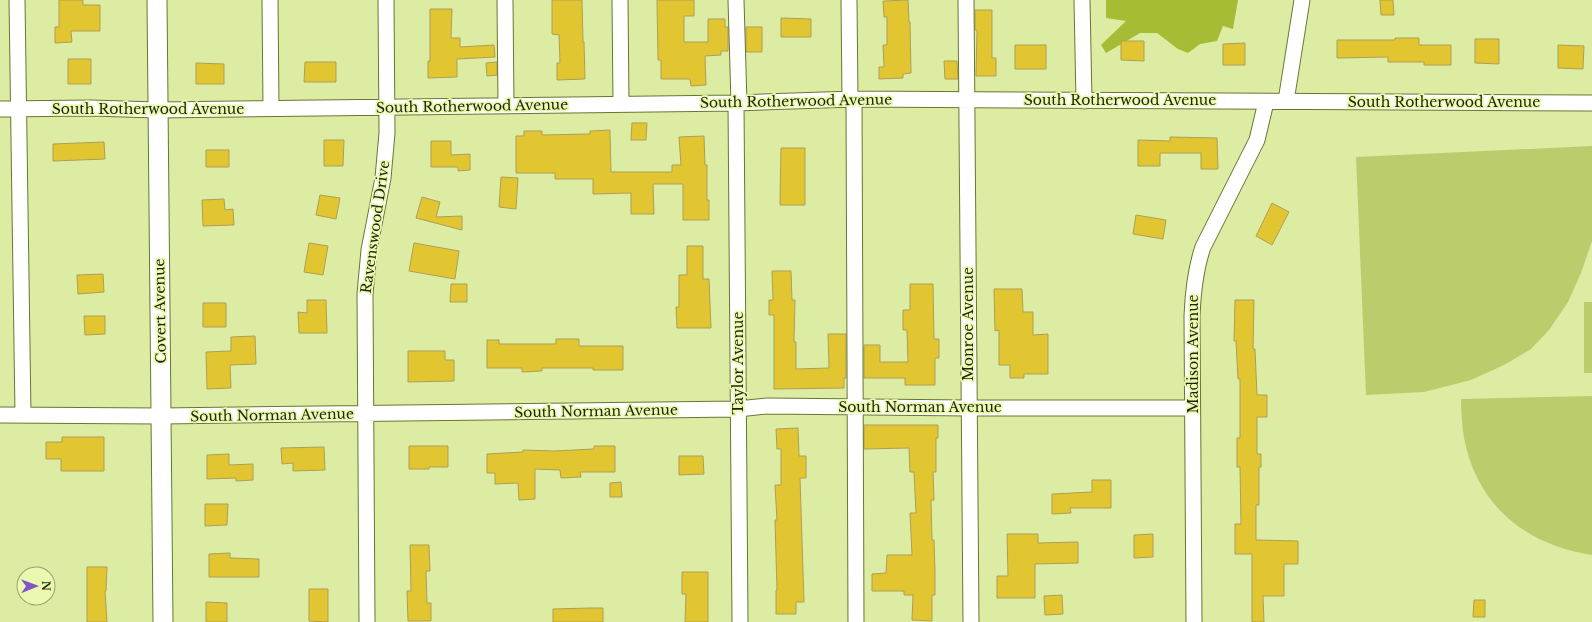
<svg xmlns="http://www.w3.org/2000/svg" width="1592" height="622" font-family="'Libre Baskerville',serif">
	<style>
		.green { fill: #bacd6c }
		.forest { fill: #a6bc34 }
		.building { fill: #e1c631; stroke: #ad9f57 }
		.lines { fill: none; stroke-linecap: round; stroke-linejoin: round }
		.minor-casing { stroke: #697631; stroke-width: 17 }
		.major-casing { stroke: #697631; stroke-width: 21 }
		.minor { stroke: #fff; stroke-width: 15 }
		.major { stroke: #fff; stroke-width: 19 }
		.labels { text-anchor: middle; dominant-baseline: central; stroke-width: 3.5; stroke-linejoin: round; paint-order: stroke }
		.street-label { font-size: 14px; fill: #1f2407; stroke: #e9f9b0 }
	</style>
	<rect width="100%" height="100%" fill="#dceca3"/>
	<!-- green -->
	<path class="green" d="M 1592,146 L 1592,241 L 1581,273 L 1568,302 L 1549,330 L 1531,349 L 1504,365 L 1471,380 L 1424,392 L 1366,395 L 1356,157 Z
		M 1584,302 L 1592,302 L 1592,373 L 1584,373 Z
		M 1592,396 L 1592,555 C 1526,545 1477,506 1464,438 C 1462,425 1461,412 1461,399 Z"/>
	<!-- forest -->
	<path class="forest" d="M 1106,0 L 1238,0 L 1233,29 L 1223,26 L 1217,41 L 1200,44 L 1188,53 L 1178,49 L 1157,33 L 1140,33 L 1106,53 L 1101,45 L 1126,21 L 1106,18 Z"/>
	<!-- building -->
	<path class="building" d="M 59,0 L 83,0 L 83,5 L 100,5 L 100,31 L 71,31 L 72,42 L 55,43 L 55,27 L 59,27 Z
		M 552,0 L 582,0 L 583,42 L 584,42 L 585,79 L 557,80 L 557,63 L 560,63 L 559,35 L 552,34 Z
		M 657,0 L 694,0 L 694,16 L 684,16 L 684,42 L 708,42 L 708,19 L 725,19 L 725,27 L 728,27 L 728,51 L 721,51 L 721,55 L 705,56 L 706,85 L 691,86 L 690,79 L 661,79 L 661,60 L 658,60 Z
		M 908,0 L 909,22 L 910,22 L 911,73 L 903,74 L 903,78 L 879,79 L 879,67 L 884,67 L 883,45 L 887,45 L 887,17 L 884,17 L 883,1 Z
		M 1380,0 L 1393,0 L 1394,15 L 1381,15 Z
		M 430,9 L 452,9 L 451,38 L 460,38 L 460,47 L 494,45 L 495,57 L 457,59 L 457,77 L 428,78 L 428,61 L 430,61 Z
		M 975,10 L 992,10 L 992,58 L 996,58 L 996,76 L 976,76 L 977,30 L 975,30 Z
		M 781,18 L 811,19 L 811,37 L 781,37 Z
		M 746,27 L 762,27 L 762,52 L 746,52 Z
		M 1395,38 L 1419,38 L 1419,45 L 1451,45 L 1451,65 L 1424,65 L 1424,62 L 1388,62 L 1388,57 L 1337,58 L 1337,40 L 1395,40 Z
		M 1475,39 L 1499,39 L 1499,64 L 1475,63 Z
		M 1121,41 L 1144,41 L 1144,61 L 1121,60 Z
		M 1245,43 L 1245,65 L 1223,65 L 1223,44 Z
		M 1015,45 L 1046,45 L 1046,69 L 1015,69 Z
		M 1558,45 L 1584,46 L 1583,69 L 1558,68 Z
		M 68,59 L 91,59 L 91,84 L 68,84 Z
		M 944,61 L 957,61 L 958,79 L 945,79 Z
		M 305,62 L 336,62 L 336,82 L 304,82 Z
		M 497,62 L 497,75 L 487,76 L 486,63 Z
		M 196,63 L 224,64 L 224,84 L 196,84 Z
		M 632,123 L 647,123 L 646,140 L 631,140 Z
		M 610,130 L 611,172 L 672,172 L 672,165 L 681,165 L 679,137 L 704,136 L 705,165 L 707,165 L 707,200 L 709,200 L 709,220 L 683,220 L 683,184 L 653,184 L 654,214 L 631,214 L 631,193 L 593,194 L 593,179 L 555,179 L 555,173 L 516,173 L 516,136 L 524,136 L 524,131 L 542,131 L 542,135 L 590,134 L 590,131 Z
		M 1170,137 L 1217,138 L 1218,169 L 1201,169 L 1201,153 L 1160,153 L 1160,166 L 1138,166 L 1138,140 L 1170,141 Z
		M 324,140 L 344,140 L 343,166 L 324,166 Z
		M 431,141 L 451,141 L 451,155 L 470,154 L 470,170 L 458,171 L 458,167 L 431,167 Z
		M 104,142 L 105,159 L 53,161 L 53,144 Z
		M 781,148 L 805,148 L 805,205 L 780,205 Z
		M 206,150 L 229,150 L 229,167 L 206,167 Z
		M 501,177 L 518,178 L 516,209 L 499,207 Z
		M 320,195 L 340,198 L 336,219 L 316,215 Z
		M 422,197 L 440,202 L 436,217 L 462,216 L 462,230 L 416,218 Z
		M 224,199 L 225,210 L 233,209 L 234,225 L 203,226 L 202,200 Z
		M 1272,203 L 1289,212 L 1272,245 L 1256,236 Z
		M 1136,215 L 1166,220 L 1163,239 L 1133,234 Z
		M 309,243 L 328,246 L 323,275 L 304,272 Z
		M 414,243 L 459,251 L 455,279 L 409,271 Z
		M 687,246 L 703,246 L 703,279 L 709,279 L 711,328 L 677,328 L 676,307 L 679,307 L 679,275 L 687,275 Z
		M 772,271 L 791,271 L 792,300 L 795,300 L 794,342 L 796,342 L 796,369 L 829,368 L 828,334 L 846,334 L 846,378 L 844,378 L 844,388 L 774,389 L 774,315 L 769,315 L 769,300 L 773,300 Z
		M 103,274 L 104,292 L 78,294 L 77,275 Z
		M 451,284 L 467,284 L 467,302 L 450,302 Z
		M 910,284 L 933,284 L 934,339 L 939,339 L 939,358 L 935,358 L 935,385 L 905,385 L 905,378 L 864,378 L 864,345 L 880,345 L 880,362 L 908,362 L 907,330 L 903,330 L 903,310 L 910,310 Z
		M 994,289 L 1022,289 L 1023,312 L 1033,312 L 1033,335 L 1048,334 L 1048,374 L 1024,374 L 1024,378 L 1010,378 L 1010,365 L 999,365 L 999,330 L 995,331 Z
		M 307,300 L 326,300 L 327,333 L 299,333 L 298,312 L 307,313 Z
		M 1235,300 L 1254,300 L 1253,349 L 1255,349 L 1257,395 L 1267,395 L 1267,417 L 1257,417 L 1257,454 L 1261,454 L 1261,467 L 1259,467 L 1259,505 L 1256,505 L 1256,540 L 1298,541 L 1298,564 L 1284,564 L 1284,596 L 1263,596 L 1264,622 L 1252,622 L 1252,554 L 1235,554 L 1235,524 L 1241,524 L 1240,467 L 1237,467 L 1237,438 L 1240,438 L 1240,379 L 1238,379 L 1236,341 L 1234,341 Z
		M 203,303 L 226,303 L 226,327 L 203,327 Z
		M 84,316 L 105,316 L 105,334 L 85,335 Z
		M 255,336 L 256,364 L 230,365 L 231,388 L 207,389 L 206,352 L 231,351 L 231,337 Z
		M 556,339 L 579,339 L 579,346 L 623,346 L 623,370 L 593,370 L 593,368 L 542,368 L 542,371 L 522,372 L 522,368 L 487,368 L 487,340 L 499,340 L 499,344 L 556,344 Z
		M 408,351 L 445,351 L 445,360 L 454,360 L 454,381 L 408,382 Z
		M 864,425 L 938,425 L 938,438 L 936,438 L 936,472 L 933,472 L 934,500 L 931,500 L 932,540 L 934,540 L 935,572 L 935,595 L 932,595 L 932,621 L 912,620 L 913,595 L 904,595 L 904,591 L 872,591 L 872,574 L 886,573 L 887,555 L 912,555 L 910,513 L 916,513 L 914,472 L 910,472 L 909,448 L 864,449 Z
		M 798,428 L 799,456 L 806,456 L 806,478 L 800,478 L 804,602 L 796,602 L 796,614 L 776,614 L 776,590 L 777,590 L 775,520 L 777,520 L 775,485 L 781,485 L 781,449 L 777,449 L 776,429 Z
		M 62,437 L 104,437 L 104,471 L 61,471 L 61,459 L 46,459 L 46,442 L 62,442 Z
		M 409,446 L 448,446 L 448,467 L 429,467 L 429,469 L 409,469 Z
		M 594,446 L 615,446 L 615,472 L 580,472 L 581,477 L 561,478 L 560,470 L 535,469 L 535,499 L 519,500 L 518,483 L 495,484 L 495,473 L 487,473 L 487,454 L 523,452 L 523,450 L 554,451 L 594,449 Z
		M 324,447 L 325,470 L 293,471 L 293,463 L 282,464 L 281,448 Z
		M 229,454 L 229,465 L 253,464 L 253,480 L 236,481 L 236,478 L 207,479 L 207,455 Z
		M 679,456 L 703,456 L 704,474 L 679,475 Z
		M 1092,480 L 1111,480 L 1111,508 L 1070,508 L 1071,513 L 1052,514 L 1052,494 L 1092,492 Z
		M 621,482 L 622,497 L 610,497 L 610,483 Z
		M 205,504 L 228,504 L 227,525 L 205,526 Z
		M 1007,534 L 1038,534 L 1038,543 L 1078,542 L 1078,563 L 1035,564 L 1035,598 L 997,598 L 997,576 L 1008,576 Z
		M 1153,534 L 1153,557 L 1134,558 L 1134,535 Z
		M 410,545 L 429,545 L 430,571 L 426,571 L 427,603 L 431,603 L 431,621 L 408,621 L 407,591 L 411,591 Z
		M 230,553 L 230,558 L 259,559 L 259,577 L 209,577 L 209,554 Z
		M 87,567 L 107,567 L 106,591 L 105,591 L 107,622 L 87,622 Z
		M 682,572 L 708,572 L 708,622 L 685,622 L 686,594 L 682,594 Z
		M 309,589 L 328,589 L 328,622 L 309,621 Z
		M 1062,595 L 1063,614 L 1045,615 L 1044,596 Z
		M 1474,600 L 1485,600 L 1485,617 L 1473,617 Z
		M 206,602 L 227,603 L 227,622 L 206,622 Z
		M 590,608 L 603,608 L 603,622 L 553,622 L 553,609 Z"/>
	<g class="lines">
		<defs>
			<path id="minor" d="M 17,0 L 23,415
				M 270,0 L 271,108
				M 505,0 L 506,106
				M 620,0 L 621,104
				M 736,0 L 739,103
				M 849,0 L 850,99
				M 966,0 L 971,622
				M 1082,0 L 1084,101
				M 854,99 L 856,622
				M 1286,101 L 1302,0
				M 736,103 L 740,622
				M 0,109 L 91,108 L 157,110 L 736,103 L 854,99 L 1592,103
				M 0,415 L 161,416 L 738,409 L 767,406 L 969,408 L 1192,408
				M 367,622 L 365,294 L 369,250 L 383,178 L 387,133 L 386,0
				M 1194,622 L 1192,316 C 1193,292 1195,270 1203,247 L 1257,140 L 1266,102"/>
			<path id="major" d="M 157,0 L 163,622"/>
		</defs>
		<!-- minor casing -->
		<use href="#minor" class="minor-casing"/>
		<!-- major casing -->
		<use href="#major" class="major-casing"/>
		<!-- minor -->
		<use href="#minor" class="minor"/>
		<!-- major -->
		<use href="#major" class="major"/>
	</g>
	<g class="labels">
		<!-- street labels -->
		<g class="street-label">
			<text x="1120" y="100">South Rotherwood Avenue</text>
			<text transform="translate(796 101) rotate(-1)">South Rotherwood Avenue</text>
			<text x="1444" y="102">South Rotherwood Avenue</text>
			<text transform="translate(472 106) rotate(-1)">South Rotherwood Avenue</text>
			<text x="148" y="109">South Rotherwood Avenue</text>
			<text transform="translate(375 227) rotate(-82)">Ravenswood Drive</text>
			<text transform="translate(160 311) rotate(-91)">Covert Avenue</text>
			<text transform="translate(968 324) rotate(-90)">Monroe Avenue</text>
			<text transform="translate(1193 354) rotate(-90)">Madison Avenue</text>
			<text transform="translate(738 363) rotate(-90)">Taylor Avenue</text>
			<text x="920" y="407">South Norman Avenue</text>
			<text transform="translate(596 411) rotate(-1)">South Norman Avenue</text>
			<text transform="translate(272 415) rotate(-1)">South Norman Avenue</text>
		</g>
	</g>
	<!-- north arrow -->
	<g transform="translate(36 586) rotate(89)"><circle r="19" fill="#e9f9b0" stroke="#98a46c"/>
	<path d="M0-3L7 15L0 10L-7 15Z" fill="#8253cb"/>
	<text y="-6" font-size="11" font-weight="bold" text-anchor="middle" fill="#1f2407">N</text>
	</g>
</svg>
